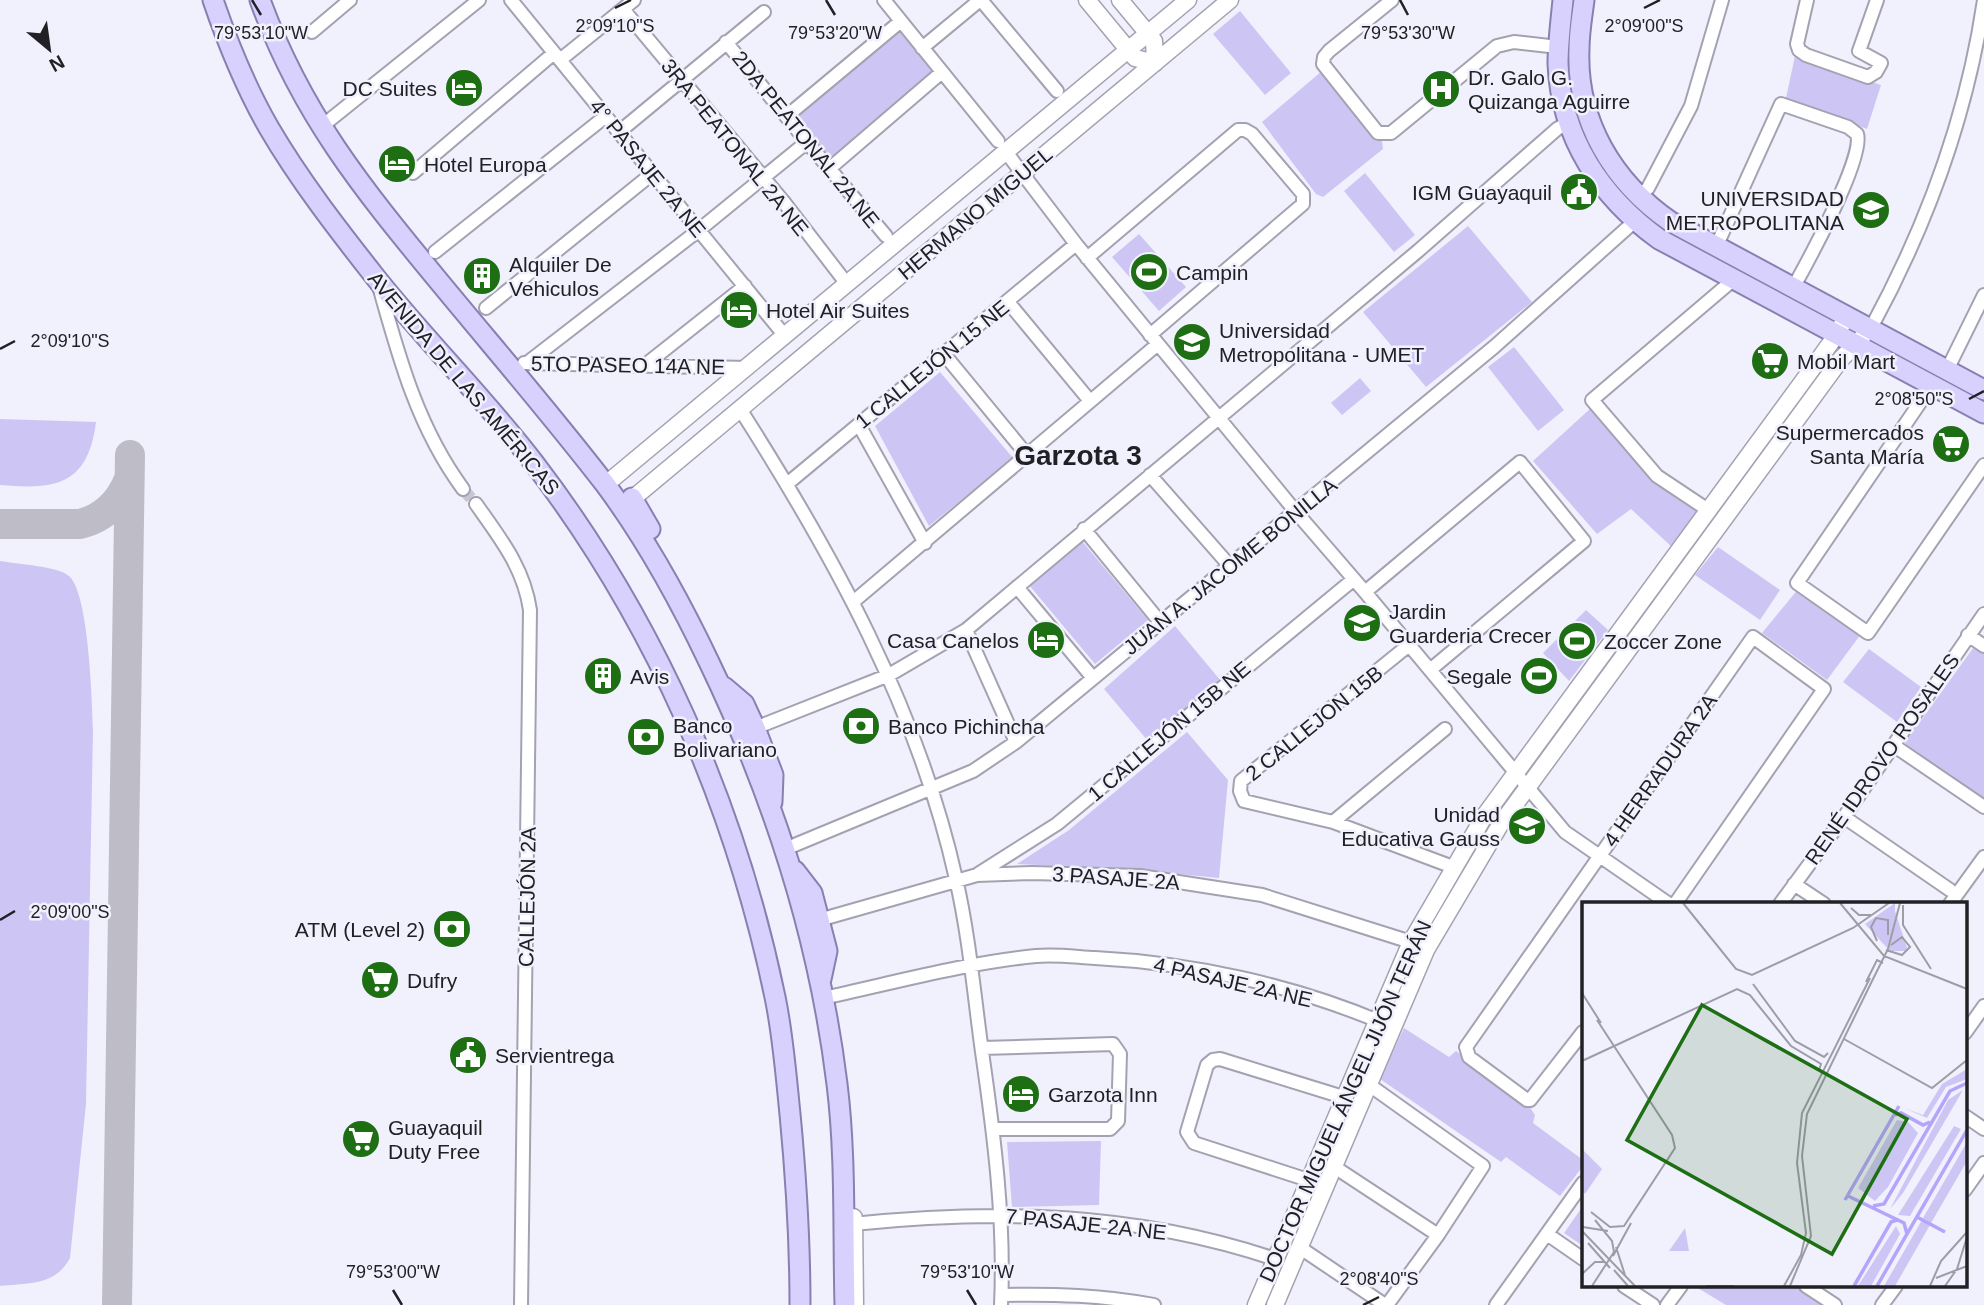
<svg xmlns="http://www.w3.org/2000/svg" width="1984" height="1305" font-family="Arial,sans-serif">
	<style>
		.green { fill: #cdc6f4 }
		.lines { fill: none; stroke-linecap: round; stroke-linejoin: round }
		.taxiway { stroke: #bdbcc7; stroke-width: 30 }
		.minor-tunnel { stroke: #c7c6d2; stroke-width: 12; stroke-dasharray: 12 6; stroke-linecap: butt }
		.minor-casing { stroke: #a4a2b1; stroke-width: 16 }
		.tertiary-casing { stroke: #a4a2b1; stroke-width: 19 }
		.secondary-casing { stroke: #a4a2b1; stroke-width: 21 }
		.primary-casing { stroke: #8780b0; stroke-width: 23 }
		.minor { stroke: #fff; stroke-width: 12 }
		.tertiary { stroke: #fff; stroke-width: 16 }
		.secondary { stroke: #fff; stroke-width: 18 }
		.primary { stroke: #d9d1fd; stroke-width: 19 }
		.ticks { fill: none; stroke: #202025; stroke-width: 2.5 }
		.labels { text-anchor: middle; dominant-baseline: central; stroke-width: 5; stroke-linejoin: round; paint-order: stroke }
		.poi-label { font-size: 21px; fill: #202025; stroke: #f1f0fd; text-anchor: start }
		.street-label { font-size: 21px; fill: #202025; stroke: #f1f0fd }
		.district-label { font-size: 28px; font-weight: bold; fill: #202025; stroke: #f1f0fd }
		.inset-river { fill: none; stroke: #b4a4fb; stroke-width: 3.5 }
		.inset-road { fill: none; stroke: #9d9da7; stroke-width: 2 }
		.view { fill: #1e6e14; fill-opacity: 0.15; stroke: #1e6e14; stroke-width: 3.5 }
		.inset-edge { fill: none; stroke: #202025; stroke-width: 3.5 }
		.ticks-label { font-size: 18px; text-anchor: middle; fill: #202025; stroke: #f1f0fd; stroke-width: 5; stroke-linejoin: round; paint-order: stroke }
	</style>
	<rect width="100%" height="100%" fill="#f1f0fd"/>
	<!-- green -->
	<path class="green" d="M 1240,11 L 1291,73 L 1265,95 L 1213,34 Z
		M 900,28 L 941,74 L 833,166 L 793,117 Z
		M 1795,56 L 1881,85 L 1867,129 L 1786,98 Z
		M 1322,71 L 1382,141 L 1383,149 L 1323,197 L 1316,194 L 1262,122 Z
		M 1365,173 L 1415,235 L 1394,252 L 1344,191 Z
		M 1468,226 L 1532,302 L 1426,387 L 1363,312 Z
		M 1139,234 L 1186,287 L 1159,311 L 1112,257 Z
		M 1514,347 L 1564,410 L 1538,431 L 1488,367 Z
		M 940,372 L 1013,458 L 929,526 L 875,426 Z
		M 1360,378 L 1371,391 L 1342,415 L 1331,403 Z
		M 1591,408 L 1652,479 L 1702,511 L 1673,548 L 1631,509 L 1597,534 L 1533,461 Z
		M 0,419 L 96,422 C 88,485 56,490 0,485 Z
		M 1082,541 L 1148,620 L 1095,664 L 1029,585 Z
		M 1718,547 L 1780,590 L 1760,620 L 1695,575 Z
		M 0,561 C 16,564 58,566 69,576 C 89,593 92,702 93,730 L 86,1104 L 70,1258 C 55,1286 28,1283 0,1286 Z
		M 1799,588 L 1861,634 L 1827,680 L 1762,633 Z
		M 1586,610 L 1608,630 L 1569,681 L 1543,653 Z
		M 1175,626 L 1221,681 L 1148,741 L 1104,689 Z
		M 1976,644 L 1984,650 L 1984,801 L 1904,744 Z
		M 1869,649 L 1921,687 L 1897,722 L 1843,682 Z
		M 1187,732 L 1228,780 L 1219,878 L 1139,870 L 1017,864 L 1069,830 Z
		M 1404,1028 L 1449,1057 L 1456,1051 L 1529,1106 L 1535,1115 L 1533,1123 L 1583,1160 L 1583,1166 L 1560,1196 L 1506,1157 L 1501,1162 L 1380,1079 Z
		M 1101,1141 L 1099,1205 L 1012,1207 L 1007,1142 Z
		M 1583,1206 L 1583,1246 L 1564,1233 Z
		M 1697,1286 L 1801,1286 L 1829,1305 L 1726,1305 L 1696,1287 Z"/>
	<g class="lines">
		<!-- taxiway -->
		<path class="taxiway" d="M 0,524 L 80,524 C 104,518 120,502 129,479
			M 117,1305 L 130,455"/>
		<!-- minor-tunnel -->
		<path class="minor-tunnel" d="M 463,489 L 476,504"/>
		<defs>
			<path id="minor" d="M 511,0 L 785,336
				M 884,0 L 998,141
				M 981,0 L 1057,91
				M 1392,0 L 1329,51 L 1324,57 L 1323,64 L 1378,133 L 1391,133 L 1497,46 L 1514,42 L 1558,47
				M 1807,0 L 1797,44 L 1799,50 L 1806,55 L 1868,77 L 1876,72 L 1881,63 L 1859,51 L 1877,0
				M 623,9 L 783,201 L 847,284
				M 312,32 L 350,0
				M 726,42 L 807,142 L 886,236
				M 922,48 L 980,0
				M 560,60 L 634,0
				M 787,116 L 901,21
				M 321,127 L 479,0
				M 619,132 L 764,12
				M 1006,152 L 1076,244 L 1296,512 L 1365,592 L 1565,832 L 1669,904
				M 829,169 L 942,72
				M 413,173 L 554,53
				M 1638,197 L 1648,188 L 1691,106 L 1722,0
				M 1716,247 L 1781,104 L 1848,127 L 1857,134 C 1865,157 1807,263 1793,288
				M 435,252 L 606,116
				M 1087,258 L 1238,130 L 1245,130 L 1252,134 L 1303,194 L 1303,204 L 1150,335
				M 379,286 C 399,358 418,428 463,489
				M 1008,302 L 1090,401
				M 486,308 L 653,173
				M 1871,328 C 1927,225 1967,116 1984,0
				M 944,354 L 1027,455
				M 524,363 L 747,368
				M 527,363 L 699,230 L 807,142
				M 644,366 L 745,286
				M 1947,370 L 1984,295
				M 1932,385 L 1797,583 L 1868,633 L 1984,465
				M 740,409 C 833,555 918,708 956,879 C 969,935 974,994 982,1052 C 994,1135 1005,1220 1001,1305
				M 859,425 L 925,543
				M 1150,475 L 1229,565
				M 787,484 L 1076,244
				M 476,504 C 500,538 524,568 530,610 L 521,1305
				M 1708,510 L 1657,476 L 1592,400 L 1733,280
				M 1084,529 L 1160,622
				M 1017,587 L 1093,678
				M 1365,592 L 1520,462 L 1584,541 L 1430,670
				M 853,602 L 1158,344
				M 966,630 L 1016,742
				M 1968,635 L 1984,646
				M 1409,645 L 1241,781 L 1240,791 L 1244,801 L 1333,822 L 1453,867
				M 755,728 L 889,675 L 966,630 L 1418,251 L 1557,129 L 1569,122
				M 1893,745 L 1984,807
				M 1844,817 L 1950,890
				M 1333,822 L 1445,729
				M 785,849 L 973,771 L 1016,742 L 1494,347 L 1635,221
				M 978,874 L 1057,824 L 1354,579
				M 1794,884 L 1824,904
				M 1780,904 L 1844,817 L 1984,614
				M 1950,904 L 1984,857
				M 819,920 L 977,875 L 1032,873 L 1140,876 L 1262,895 L 1411,942
				M 823,998 C 893,983 965,963 1036,956 C 1055,954 1076,957 1095,958 C 1193,963 1293,985 1383,1023
				M 1583,1032 L 1530,1100 L 1527,1100 L 1469,1057 L 1466,1047 L 1753,637 L 1824,689 L 1675,904
				M 1965,1033 L 1984,1006
				M 982,1048 L 1113,1044 L 1120,1054 L 1118,1121 L 1110,1129 L 994,1129
				M 1368,1084 L 1483,1166 L 1438,1235 L 1387,1305
				M 1965,1116 L 1984,1129
				M 1333,1166 L 1438,1235
				M 1308,1180 L 1194,1143 L 1187,1132 L 1207,1065 L 1213,1060 L 1220,1059 L 1343,1097
				M 1965,1190 L 1984,1163
				M 853,1224 C 998,1209 1135,1212 1275,1259
				M 1547,1234 L 1583,1259
				M 1299,1247 L 1385,1305
				M 1624,1286 L 1653,1305
				M 1806,1286 L 1835,1305
				M 1002,1295 C 1054,1294 1103,1295 1154,1305
				M 1496,1305 L 1583,1183
				M 1667,1305 L 1681,1286
				M 1882,1305 L 1896,1286"/>
			<path id="tertiary" d="M 1087,0 L 1135,58 L 1155,63 L 1154,41 L 1120,0
				M 605,485 L 1188,0
				M 625,505 L 1230,0
				M 1256,1305 L 1411,942 L 1485,815 L 1809,373 L 1837,334 L 1847,315
				M 1275,1305 L 1426,950 L 1500,825 L 1841,359 L 1862,338"/>
			<path id="secondary" d="M 853,1218 L 854,1305"/>
			<path id="primary" d="M 213,0 C 228,44 246,88 269,128 C 300,181 339,231 376,278 C 427,342 485,399 534,463 C 654,620 735,804 775,997 C 783,1035 786,1075 790,1114 C 796,1177 800,1241 800,1305
				M 260,0 C 301,113 362,188 437,279 C 493,347 551,414 605,484 C 646,539 680,601 709,662 C 773,795 819,937 837,1084 C 846,1156 843,1232 845,1305
				M 1563,0 C 1561,21 1558,43 1558,64 C 1561,138 1601,197 1659,239 L 1984,413
				M 1584,0 C 1582,16 1579,32 1579,49 C 1576,121 1613,182 1671,222 L 1984,390
				M 632,498 L 650,529
				M 724,687 L 744,704 L 755,728 L 773,775 L 772,802
				M 795,871 L 812,893 L 827,951 L 821,979"/>
		</defs>
		<!-- minor casing -->
		<use href="#minor" class="minor-casing"/>
		<!-- tertiary casing -->
		<use href="#tertiary" class="tertiary-casing"/>
		<!-- secondary casing -->
		<use href="#secondary" class="secondary-casing"/>
		<!-- primary casing -->
		<use href="#primary" class="primary-casing"/>
		<!-- minor -->
		<use href="#minor" class="minor"/>
		<!-- tertiary -->
		<use href="#tertiary" class="tertiary"/>
		<!-- secondary -->
		<use href="#secondary" class="secondary"/>
		<!-- primary -->
		<use href="#primary" class="primary"/>
	</g>
	<!-- ticks -->
	<path class="ticks" d="M 252,0 L 261,15M 826,0 L 835,15M 1400,0 L 1408,15M 615,8 L 631,0M 1644,8 L 1660,0M 0,349 L 15,341M 1969,399 L 1984,391M 0,920 L 15,911M 393,1290 L 402,1305M 967,1290 L 976,1305M 1363,1305 L 1379,1297"/>
	<!-- icons -->
	<defs>
		<symbol id="hotel-disc" viewBox="-11 -11 22 22"><circle r="9.5" fill="#1e6e14" stroke="#f1f0fd"/><path d="M-6-4.5h1.5V1H6V5H4.5V3h-9V5H-6ZM-4 0a1.8 1.8 0 1 1 3.6 0ZM.5 0V-2.5h3Q6-2.5 6 0Z" fill="#fff"/></symbol>
		<symbol id="hospital-disc" viewBox="-11 -11 22 22"><circle r="9.5" fill="#1e6e14" stroke="#f1f0fd"/><path d="M-5-5h3v3.5h4V-5h3V5h-3V1.5h-4V5h-3Z" fill="#fff"/></symbol>
		<symbol id="civic-disc" viewBox="-11 -11 22 22"><circle r="9.5" fill="#1e6e14" stroke="#f1f0fd"/><path d="M-.6-6.5H3V-4.5H.6V-3L4-1V1h2V6H-6V1h2V-1L-.6-3ZM-1.2 2.5V6h2.4V2.5Z" fill="#fff"/></symbol>
		<symbol id="university-disc" viewBox="-11 -11 22 22"><circle r="9.5" fill="#1e6e14" stroke="#f1f0fd"/><path d="M0-5L7-2L0 1L-7-2ZM-4 1L0 2.5L4 1V4Q0 6-4 4Z" fill="#fff"/></symbol>
		<symbol id="stadium-disc" viewBox="-11 -11 22 22"><circle r="9.5" fill="#1e6e14" stroke="#f1f0fd"/><path d="M0-5a6.5 5 0 1 0 0 10a6.5 5 0 1 0 0-10ZM-3.5-1.8h7v3.6h-7Z" fill="#fff"/></symbol>
		<symbol id="building-disc" viewBox="-11 -11 22 22"><circle r="9.5" fill="#1e6e14" stroke="#f1f0fd"/><path d="M-4-6H4V6H1V3H-1V6H-4ZM-2.5-4.3h1.7v1.8h-1.7ZM.8-4.3h1.7v1.8H.8ZM-2.5-1h1.7V.8h-1.7ZM.8-1h1.7V.8H.8Z" fill="#fff"/></symbol>
		<symbol id="supermarket-disc" viewBox="-11 -11 22 22"><circle r="9.5" fill="#1e6e14" stroke="#f1f0fd"/><path d="M-6-5.5h2.5l.6 2H6L4.5 2H-2.5L-4.4-4H-6ZM-1.5 3.2a1.3 1.3 0 1 0 .1 0ZM3 3.2a1.3 1.3 0 1 0 .1 0Z" fill="#fff"/></symbol>
		<symbol id="school-disc" viewBox="-11 -11 22 22"><circle r="9.5" fill="#1e6e14" stroke="#f1f0fd"/><path d="M0-5L7-2L0 1L-7-2ZM-4 1L0 2.5L4 1V4Q0 6-4 4Z" fill="#fff"/></symbol>
		<symbol id="bank-disc" viewBox="-11 -11 22 22"><circle r="9.5" fill="#1e6e14" stroke="#f1f0fd"/><path d="M-6-4H6V4H-6ZM0-2.3a2.3 2.3 0 1 0 0 4.6a2.3 2.3 0 1 0 0-4.6Z" fill="#fff"/></symbol>
	</defs>
	<g fill-rule="evenodd">
		<use href="#hotel-disc" x="442" y="66" width="44" height="44"/>
		<use href="#hospital-disc" x="1419" y="67" width="44" height="44"/>
		<use href="#hotel-disc" x="375" y="142" width="44" height="44"/>
		<use href="#civic-disc" x="1557" y="170" width="44" height="44"/>
		<use href="#university-disc" x="1849" y="188" width="44" height="44"/>
		<use href="#stadium-disc" x="1127" y="250" width="44" height="44"/>
		<use href="#building-disc" x="460" y="254" width="44" height="44"/>
		<use href="#hotel-disc" x="717" y="288" width="44" height="44"/>
		<use href="#university-disc" x="1170" y="320" width="44" height="44"/>
		<use href="#supermarket-disc" x="1748" y="339" width="44" height="44"/>
		<use href="#supermarket-disc" x="1929" y="422" width="44" height="44"/>
		<use href="#school-disc" x="1340" y="601" width="44" height="44"/>
		<use href="#hotel-disc" x="1024" y="618" width="44" height="44"/>
		<use href="#stadium-disc" x="1555" y="619" width="44" height="44"/>
		<use href="#building-disc" x="581" y="654" width="44" height="44"/>
		<use href="#stadium-disc" x="1517" y="654" width="44" height="44"/>
		<use href="#bank-disc" x="839" y="704" width="44" height="44"/>
		<use href="#bank-disc" x="624" y="715" width="44" height="44"/>
		<use href="#school-disc" x="1505" y="804" width="44" height="44"/>
		<use href="#bank-disc" x="430" y="907" width="44" height="44"/>
		<use href="#supermarket-disc" x="358" y="958" width="44" height="44"/>
		<use href="#civic-disc" x="446" y="1033" width="44" height="44"/>
		<use href="#hotel-disc" x="999" y="1072" width="44" height="44"/>
		<use href="#supermarket-disc" x="339" y="1117" width="44" height="44"/>
	</g>
	<g class="labels">
		<!-- poi labels -->
		<g class="poi-label">
			<text x="1468" y="77">Dr. Galo G.<tspan x="1468" dy="24">Quizanga Aguirre</tspan></text>
			<text x="437" y="88" text-anchor="end">DC Suites</text>
			<text x="424" y="164">Hotel Europa</text>
			<text x="1552" y="192" text-anchor="end">IGM Guayaquil</text>
			<text x="1844" y="198" text-anchor="end">UNIVERSIDAD<tspan x="1844" dy="24">METROPOLITANA</tspan></text>
			<text x="509" y="264">Alquiler De<tspan x="509" dy="24">Vehiculos</tspan></text>
			<text x="1176" y="272">Campin</text>
			<text x="766" y="310">Hotel Air Suites</text>
			<text x="1219" y="330">Universidad<tspan x="1219" dy="24">Metropolitana - UMET</tspan></text>
			<text x="1797" y="361">Mobil Mart</text>
			<text x="1924" y="432" text-anchor="end">Supermercados<tspan x="1924" dy="24">Santa María</tspan></text>
			<text x="1389" y="611">Jardin<tspan x="1389" dy="24">Guarderia Crecer</tspan></text>
			<text x="1019" y="640" text-anchor="end">Casa Canelos</text>
			<text x="1604" y="641">Zoccer Zone</text>
			<text x="630" y="676">Avis</text>
			<text x="1512" y="676" text-anchor="end">Segale</text>
			<text x="673" y="725">Banco<tspan x="673" dy="24">Bolivariano</tspan></text>
			<text x="888" y="726">Banco Pichincha</text>
			<text x="1500" y="814" text-anchor="end">Unidad<tspan x="1500" dy="24">Educativa Gauss</tspan></text>
			<text x="425" y="929" text-anchor="end">ATM (Level 2)</text>
			<text x="407" y="980">Dufry</text>
			<text x="495" y="1055">Servientrega</text>
			<text x="1048" y="1094">Garzota Inn</text>
			<text x="388" y="1127">Guayaquil<tspan x="388" dy="24">Duty Free</tspan></text>
		</g>
		<!-- street labels -->
		<g class="street-label">
			<text transform="translate(806 139) rotate(51)">2DA PEATONAL 2A NE</text>
			<text transform="translate(735 147) rotate(51)">3RA PEATONAL 2A NE</text>
			<text transform="translate(648 168) rotate(51)">4° PASAJE 2A NE</text>
			<text transform="translate(975 213) rotate(-40)">HERMANO MIGUEL</text>
			<text transform="translate(932 364) rotate(-39)">1 CALLEJÓN 15 NE</text>
			<text transform="translate(628 365) rotate(1)">5TO PASEO 14A NE</text>
			<text transform="translate(464 383) rotate(50)">AVENIDA DE LAS AMÉRICAS</text>
			<text transform="translate(1230 566) rotate(-39)">JUAN A. JACOME BONILLA</text>
			<text transform="translate(1314 723) rotate(-39)">2 CALLEJON 15B</text>
			<text transform="translate(1169 731) rotate(-40)">1 CALLEJÓN 15B NE</text>
			<text transform="translate(1882 759) rotate(-55)">RENÉ IDROVO ROSALES</text>
			<text transform="translate(1660 770) rotate(-55)">4 HERRADURA 2A</text>
			<text transform="translate(1116 878) rotate(4)">3 PASAJE 2A</text>
			<text transform="translate(527 897) rotate(-89)">CALLEJÓN 2A</text>
			<text transform="translate(1233 982) rotate(13)">4 PASAJE 2A NE</text>
			<text transform="translate(1345 1101) rotate(-66)">DOCTOR MIGUEL ÁNGEL JIJÓN TERÁN</text>
			<text transform="translate(1086 1224) rotate(6)">7 PASAJE 2A NE</text>
		</g>
		<!-- district labels -->
		<g class="district-label">
			<text x="1078" y="455">Garzota 3</text>
		</g>
	</g>
	<!-- overview -->
	<g transform="translate(1582 902)">
		<rect width="385" height="385" fill="#f1f0fd"/>
		<path d="M 313,1 L 313,9 L 326,49 L 308,49 L 283,22 ZM 385,167 L 385,177 L 364,185 L 345,216 L 322,206 L 341,213 L 360,182 ZM 381,188 L 321,291 L 308,307 L 366,198 ZM 315,218 L 326,220 L 336,231 L 306,285 L 293,299 L 276,286 ZM 372,224 L 379,227 L 328,314 L 316,313 ZM 385,240 L 385,259 L 349,321 L 341,316 ZM 0,247 L 20,267 L 3,292 L 0,288 ZM 340,318 L 348,323 L 313,384 L 302,384 ZM 314,324 L 318,332 L 289,384 L 276,384 ZM 103,326 L 107,349 L 87,349 Z" fill="#cdc6f4"/>
		<path class="inset-river" d="M 312,213 L 319,211 L 341,223 L 348,220M 266,294 L 322,321 L 325,332M 263,298 L 317,204M 291,304 L 302,302 L 368,189 L 385,181M 335,315 L 363,330M 272,384 L 309,320 L 315,318M 295,384 L 385,228"/>
		<path class="inset-road" d="M 101,1 L 154,67 L 170,73 L 271,26 L 307,1M 258,1 L 302,54 L 385,87M 321,3 L 321,23 L 349,67M 269,6 L 277,13 L 289,13M 295,39 L 289,25 L 294,16 L 306,18 L 306,33M 304,48 L 320,53 L 328,45 L 320,35 L 309,43M 291,77 L 306,47 L 318,1M 284,80 L 295,58 L 301,61M 171,82 L 213,139 L 242,155 L 246,151M 0,91 L 19,121M 262,137 L 350,186 L 385,158M 0,159 L 155,87 L 168,93 L 209,144 L 239,162 L 237,168M 9,310 L 28,325 L 42,324 L 93,246 L 90,233 L 15,118M 1,325 L 26,329M 0,329 L 53,384M 6,341 L 28,366M 34,345 L 43,373M 31,354 L 49,321M 32,368 L 46,384M 0,372 L 13,360 L 22,360M 354,376 L 385,364M 10,384 L 32,350 L 30,339 L 13,318M 124,384 L 152,384M 202,384 L 219,353 L 224,331 L 215,261 L 220,211 L 288,76M 208,384 L 229,334 L 220,254 L 225,212 L 291,77M 348,384 L 359,359 L 385,330M 363,384 L 375,367 L 385,335"/>
		<path class="view" d="M 120,103 L 325,217 L 250,352 L 45,238 Z"/>
		<rect width="385" height="385" class="inset-edge"/>
	</g>
	<g class="ticks-label">
		<text x="615" y="32">2°09'10"S</text>
		<text x="1644" y="32">2°09'00"S</text>
		<text x="261" y="39">79°53'10"W</text>
		<text x="835" y="39">79°53'20"W</text>
		<text x="1408" y="39">79°53'30"W</text>
		<text x="70" y="347">2°09'10"S</text>
		<text x="1914" y="405">2°08'50"S</text>
		<text x="70" y="918">2°09'00"S</text>
		<text x="393" y="1278">79°53'00"W</text>
		<text x="967" y="1278">79°53'10"W</text>
		<text x="1379" y="1285">2°08'40"S</text>
	</g>
	<!-- north arrow -->
	<g transform="translate(49 49) rotate(151)" stroke="#f1f0fd" stroke-width="5" paint-order="stroke">
	<path d="M0-5L12 26L0 18L-12 26Z" fill="#202025"/>
	<text y="-10" font-size="19" font-weight="bold" text-anchor="middle" fill="#202025">N</text>
	</g>
</svg>
